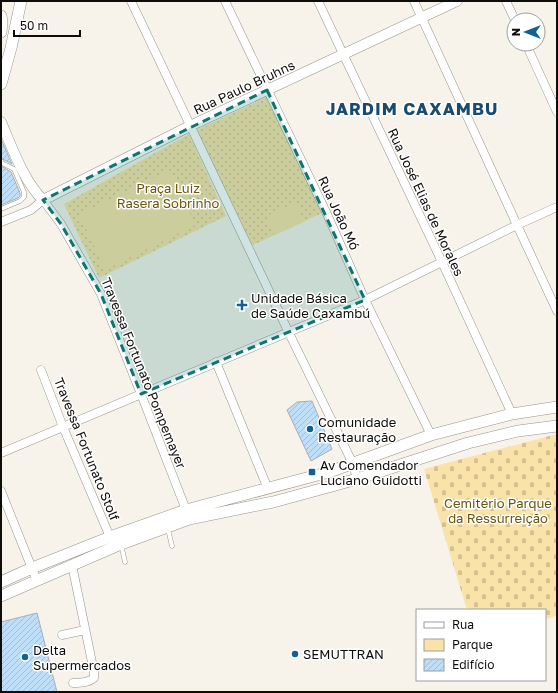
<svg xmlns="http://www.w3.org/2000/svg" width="558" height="693" font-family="'Golos Text',sans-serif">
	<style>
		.green { fill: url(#green-dots) }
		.cemetery { fill: url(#cemetery-stones) }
		.pitch { fill: #fae3a8 }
		.building { fill: url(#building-hatch); stroke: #a7afb6 }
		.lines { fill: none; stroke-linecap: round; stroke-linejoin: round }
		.service-casing { stroke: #98948c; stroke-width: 5 }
		.minor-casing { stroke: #98948c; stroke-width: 9 }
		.tertiary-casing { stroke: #98948c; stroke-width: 11 }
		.secondary-casing { stroke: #98948c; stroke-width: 12 }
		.service { stroke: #fff; stroke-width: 4 }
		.minor { stroke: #fff; stroke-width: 8 }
		.tertiary { stroke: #fff; stroke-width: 10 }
		.secondary { stroke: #fff; stroke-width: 11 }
		.marked { fill: #0f766e; fill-opacity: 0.2; stroke: #0f766e; stroke-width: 3; stroke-dasharray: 8 5; stroke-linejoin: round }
		.poi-dot { fill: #106294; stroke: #fff; stroke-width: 1.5 }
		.labels { text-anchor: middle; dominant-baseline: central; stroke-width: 3; stroke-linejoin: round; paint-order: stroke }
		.street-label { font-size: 13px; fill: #0e0d0a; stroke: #fff }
		.park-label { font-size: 13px; fill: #6b540c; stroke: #fff }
		.poi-label { font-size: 13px; fill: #0e0d0a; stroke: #fff; text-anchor: start }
		.district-label { font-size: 17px; font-weight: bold; letter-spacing: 1px; fill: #184b6e; stroke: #fff }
	</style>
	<defs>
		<pattern id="green-dots" width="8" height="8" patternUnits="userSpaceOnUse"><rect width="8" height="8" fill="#fae3a8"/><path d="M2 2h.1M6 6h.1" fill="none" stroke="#d5c28f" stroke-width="1.8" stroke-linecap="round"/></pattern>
		<pattern id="cemetery-stones" width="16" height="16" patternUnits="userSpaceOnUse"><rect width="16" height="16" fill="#fae3a8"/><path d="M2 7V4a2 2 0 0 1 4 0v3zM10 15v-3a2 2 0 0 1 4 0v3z" fill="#d5c28f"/></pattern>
		<pattern id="building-hatch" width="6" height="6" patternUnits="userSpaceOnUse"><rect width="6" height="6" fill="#bfdef7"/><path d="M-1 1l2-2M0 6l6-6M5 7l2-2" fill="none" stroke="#a3bdd2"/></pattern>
	</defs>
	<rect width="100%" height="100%" fill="#f7f3ea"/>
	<!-- green -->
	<path class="green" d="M 267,97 L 322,213 L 251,246 L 197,130 Z
		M 189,134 L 226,216 L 99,278 L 64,204 Z"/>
	<!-- cemetery -->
	<path class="cemetery" d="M 557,434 L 557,615 L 545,620 L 545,610 L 467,610 L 424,469 Z"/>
	<!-- pitch -->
	<path class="pitch" d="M 170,170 L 195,225 L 105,270 L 79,214 Z
		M 296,202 L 304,222 L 274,235 L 266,216 Z"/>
	<!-- building -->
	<path class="building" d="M 1,139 L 8,155 L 12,164 L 1,158 Z
		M 1,166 L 11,172 L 20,193 L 20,196 L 18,198 L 1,205 Z
		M 312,401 L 332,449 L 311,461 L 287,410 L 297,402 Z
		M 37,613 L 57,692 L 1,692 L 1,622 Z"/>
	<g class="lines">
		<defs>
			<path id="service" d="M 1,161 L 2,163 L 14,169 L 24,192 L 24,197 L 20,201 L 1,209
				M 168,529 L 172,546
				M 121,544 L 125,562"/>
			<path id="minor" d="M 131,1 L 289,333 L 353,464 L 357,479
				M 225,1 L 327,214 L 365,300 L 431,435
				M 318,1 L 442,262 L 512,414
				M 414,1 L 517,225 L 557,311
				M 506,1 L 515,20
				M 526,44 L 557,112
				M 1,222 L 31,210 L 43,200 L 61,224 L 101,294 L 141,394 L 188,515
				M 216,362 L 268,489
				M 41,370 L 63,427 L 110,537
				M 1,453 L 365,300 L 517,225 L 557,207
				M 1,491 L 37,581
				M 72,565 L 94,672 L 94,678 C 88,683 80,683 73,683
				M 62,635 L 85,630"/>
			<path id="tertiary" d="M 1,122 C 12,147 23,180 43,200 L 190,126 L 267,90 L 457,1"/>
			<path id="secondary" d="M 1,16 L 2,22 L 1,32
				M 1,84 L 11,48 L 21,1
				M 1,582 L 32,568 L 110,537 L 186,510 L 329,472 L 431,435 L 512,414 L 557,407
				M 1,596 L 121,544 L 189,519 L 273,502 L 332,486 L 357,479 L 468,443 L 518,431 L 557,426"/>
		</defs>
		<!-- service casing -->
		<use href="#service" class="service-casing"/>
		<!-- minor casing -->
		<use href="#minor" class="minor-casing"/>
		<!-- tertiary casing -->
		<use href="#tertiary" class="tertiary-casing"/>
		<!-- secondary casing -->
		<use href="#secondary" class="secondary-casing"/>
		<!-- service -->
		<use href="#service" class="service"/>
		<!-- minor -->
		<use href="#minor" class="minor"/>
		<!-- tertiary -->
		<use href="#tertiary" class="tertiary"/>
		<!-- secondary -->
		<use href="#secondary" class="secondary"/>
	</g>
	<!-- marked area -->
	<path class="marked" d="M 267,90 L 365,300 L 141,394 L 101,294 L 61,224 L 43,200 Z"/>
	<!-- markers -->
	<g class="poi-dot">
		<path d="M240 299h4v4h4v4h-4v4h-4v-4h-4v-4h4z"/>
		<circle cx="310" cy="429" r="4"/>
		<rect x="308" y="468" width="8" height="8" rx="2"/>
		<circle cx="295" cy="654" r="4"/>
		<circle cx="25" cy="657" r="4"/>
	</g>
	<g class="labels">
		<!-- street labels -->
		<g class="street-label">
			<text transform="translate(244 87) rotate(-25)">Rua Paulo Bruhns</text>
			<text transform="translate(426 202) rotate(65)">Rua José Elias de Morales</text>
			<text transform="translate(339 213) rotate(65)">Rua João Mó</text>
			<text transform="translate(144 373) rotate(68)">Travessa Fortunato Pompemayer</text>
			<text transform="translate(87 449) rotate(68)">Travessa Fortunato Stolf</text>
		</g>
		<!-- park labels -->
		<g class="park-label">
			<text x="168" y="188">Praça Luiz<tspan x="168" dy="15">Rasera Sobrinho</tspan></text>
			<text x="498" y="503">Cemitério Parque<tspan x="498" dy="15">da Ressurreição</tspan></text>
		</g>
		<!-- poi labels -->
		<g class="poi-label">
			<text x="251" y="298">Unidade Básica<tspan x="251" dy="15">de Saúde Caxambú</tspan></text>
			<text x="318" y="422">Comunidade<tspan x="318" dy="15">Restauração</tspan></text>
			<text x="320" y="465">Av Comendador<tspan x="320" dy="15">Luciano Guidotti</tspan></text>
			<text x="33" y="650">Delta<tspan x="33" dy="15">Supermercados</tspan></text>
			<text x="303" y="654">SEMUTTRAN</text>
		</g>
		<!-- district labels -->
		<g class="district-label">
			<text x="412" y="108">JARDIM CAXAMBU</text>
		</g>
	</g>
	<!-- border -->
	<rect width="558" height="693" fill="none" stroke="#0e0d0a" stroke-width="4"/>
	<!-- legend -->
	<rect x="416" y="609" width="130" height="72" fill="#ffffff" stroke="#9f9e9d"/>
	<rect x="424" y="622" width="20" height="6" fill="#ffffff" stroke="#9f9e9d"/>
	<text x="452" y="629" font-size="12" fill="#0e0d0a">Rua</text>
	<rect x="424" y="639" width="20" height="12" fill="#fae3a8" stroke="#9f9e9d"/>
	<text x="452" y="649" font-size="12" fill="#0e0d0a">Parque</text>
	<rect x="424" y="659" width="20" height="12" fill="url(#building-hatch)" stroke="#9f9e9d"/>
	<text x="452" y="669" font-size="12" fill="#0e0d0a">Edifício</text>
	<!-- north arrow -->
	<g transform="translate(526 32) rotate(270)"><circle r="19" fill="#ffffff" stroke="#9f9e9d"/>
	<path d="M0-3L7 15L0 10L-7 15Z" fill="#106294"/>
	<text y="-6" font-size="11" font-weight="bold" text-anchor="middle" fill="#0e0d0a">N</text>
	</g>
	<!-- scale -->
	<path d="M14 30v6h66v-6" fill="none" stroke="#0e0d0a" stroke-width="2"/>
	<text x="20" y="30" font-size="12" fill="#0e0d0a" stroke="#ffffff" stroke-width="3" paint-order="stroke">50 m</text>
</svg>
